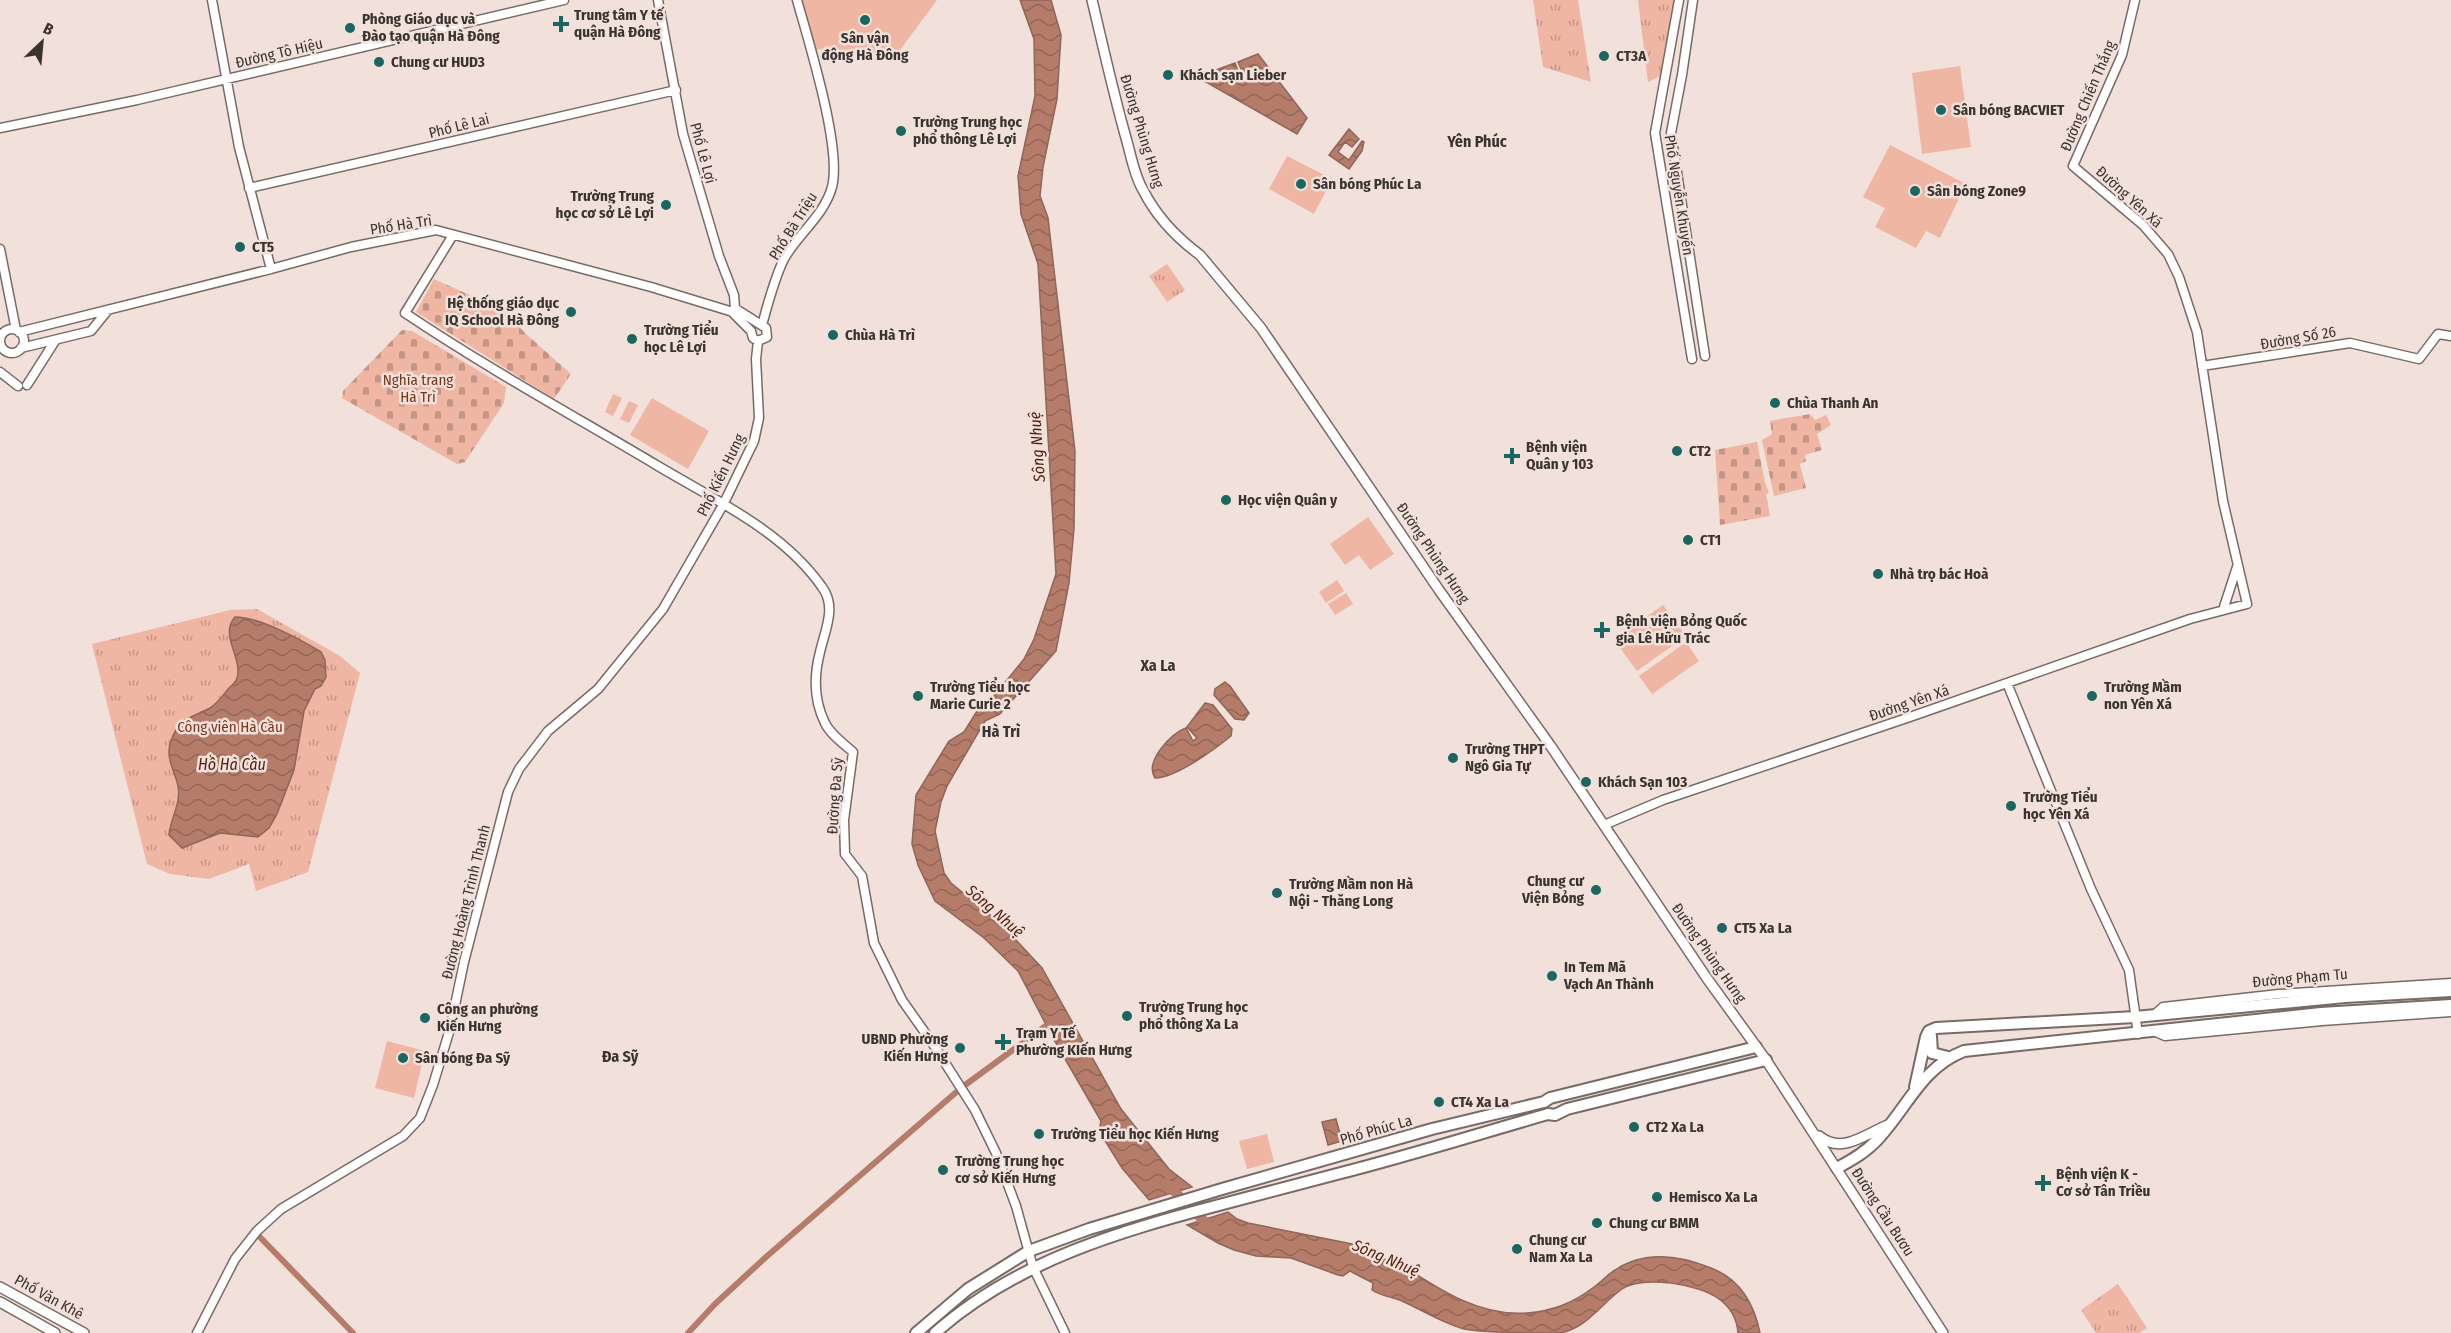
<svg xmlns="http://www.w3.org/2000/svg" width="2451" height="1333" font-family="'Fira Sans Condensed',sans-serif">
	<style>
		.cemetery { fill: url(#cemetery-stones) }
		.park { fill: url(#park-tufts) }
		.pitch { fill: #efb6a3 }
		.water { fill: url(#water-waves); stroke: #8f6658; stroke-width: 1.5 }
		.lines { fill: none; stroke-linecap: round; stroke-linejoin: round }
		.canal { stroke: #b47c69; stroke-width: 6 }
		.river { stroke: #b47c69; stroke-width: 10 }
		.secondary-casing { stroke: #786a65; stroke-width: 11 }
		.primary-casing { stroke: #786a65; stroke-width: 12 }
		.highway-casing { stroke: #786a65; stroke-width: 14 }
		.secondary { stroke: #fff; stroke-width: 8 }
		.primary { stroke: #fff; stroke-width: 9 }
		.highway { stroke: #fff; stroke-width: 10 }
		.poi-dot { fill: #1a6662; stroke: #f2e1db; stroke-width: 2 }
		.labels { text-anchor: middle; dominant-baseline: central; stroke-width: 5; stroke-linejoin: round; paint-order: stroke }
		.poi-label { font-size: 15px; font-weight: bold; fill: #3a3431; stroke: #f2e1db; text-anchor: start }
		.street-label { font-size: 15px; fill: #3a3431; stroke: #f2e1db }
		.park-label { font-size: 15px; fill: #7c351b; stroke: #f2e1db }
		.neighbourhood-label { font-size: 16px; font-weight: bold; fill: #3a3431; stroke: #f2e1db }
		.water-label { font-size: 16px; font-style: italic; fill: #541f0b; stroke: #f2e1db }
	</style>
	<defs>
		<pattern id="cemetery-stones" width="16" height="16" patternUnits="userSpaceOnUse" patternTransform="scale(1.5)"><rect width="16" height="16" fill="#efb6a3"/><path d="M2 7V4a2 2 0 0 1 4 0v3zM10 15v-3a2 2 0 0 1 4 0v3z" fill="#c39585"/></pattern>
		<pattern id="park-tufts" width="24" height="20" patternUnits="userSpaceOnUse" patternTransform="scale(1.5)"><rect width="24" height="20" fill="#efb6a3"/><path d="M3 7l-1-3M5 7V3M7 7l1-3M15 17l-1-3M17 17v-4M19 17l1-3" fill="none" stroke="#c39585"/></pattern>
		<pattern id="water-waves" width="16" height="10" patternUnits="userSpaceOnUse" patternTransform="scale(1.5)"><rect width="16" height="10" fill="#b47c69"/><path d="M0 5q4-4 8 0t8 0" fill="none" stroke="#936657"/></pattern>
	</defs>
	<rect width="100%" height="100%" fill="#f2e1db"/>
	<!-- cemetery -->
	<path class="cemetery" d="M 434,279 L 503,310 L 525,333 L 571,374 L 554,399 L 416,312 Z
		M 402,330 L 412,331 L 506,387 L 504,403 L 465,462 L 457,464 L 342,398 L 343,391 Z
		M 1810,414 L 1815,420 L 1826,415 L 1831,425 L 1817,434 L 1822,450 L 1805,455 L 1806,461 L 1800,464 L 1806,488 L 1774,496 L 1762,440 L 1772,434 L 1770,421 Z
		M 1757,442 L 1765,482 L 1769,493 L 1766,494 L 1770,516 L 1720,525 L 1715,450 Z"/>
	<!-- park -->
	<path class="park" d="M 1533,0 L 1578,0 L 1591,82 L 1543,67 Z
		M 1638,0 L 1678,0 L 1666,73 L 1648,82 Z
		M 1167,264 L 1185,290 L 1167,302 L 1149,276 Z
		M 257,609 L 340,656 L 360,673 L 308,872 L 256,891 L 249,864 L 209,879 L 170,874 L 147,864 L 92,644 L 230,610 Z
		M 2118,1284 L 2147,1328 L 2139,1333 L 2096,1333 L 2081,1310 Z"/>
	<!-- pitch -->
	<path class="pitch" d="M 802,0 L 937,0 L 892,61 L 884,60 L 871,52 L 834,58 L 820,49 L 814,51 Z
		M 1960,66 L 1971,147 L 1922,154 L 1912,73 Z
		M 1890,145 L 1966,184 L 1940,238 L 1926,231 L 1916,248 L 1875,227 L 1885,208 L 1863,197 Z
		M 1287,156 L 1332,179 L 1314,214 L 1269,189 Z
		M 613,394 L 622,398 L 613,416 L 605,412 Z
		M 652,398 L 709,431 L 688,469 L 630,435 Z
		M 629,401 L 638,405 L 629,423 L 620,419 Z
		M 1368,517 L 1394,554 L 1370,570 L 1359,555 L 1345,565 L 1330,544 Z
		M 1337,580 L 1344,591 L 1326,603 L 1319,592 Z
		M 1346,593 L 1353,604 L 1335,615 L 1328,604 Z
		M 1663,605 L 1686,636 L 1637,671 L 1614,640 Z
		M 1686,642 L 1699,661 L 1652,694 L 1639,676 Z
		M 387,1041 L 425,1051 L 414,1098 L 375,1088 Z
		M 1267,1134 L 1274,1162 L 1247,1169 L 1239,1141 Z"/>
	<!-- water -->
	<path class="water" d="M 1020,0 L 1051,0 L 1061,35 L 1057,99 L 1043,167 L 1040,196 L 1048,218 L 1075,451 L 1074,529 L 1069,583 L 1056,651 L 1000,714 L 985,721 L 947,786 L 941,802 L 935,831 L 944,873 L 951,883 L 1000,923 L 1042,968 L 1121,1109 L 1169,1169 L 1192,1187 L 1149,1200 L 1122,1168 L 1099,1131 L 1101,1121 L 1054,1040 L 1018,971 L 984,938 L 935,901 L 918,865 L 912,844 L 916,795 L 949,741 L 964,732 L 979,708 L 985,707 L 1024,659 L 1034,639 L 1056,574 L 1038,264 L 1021,214 L 1018,176 L 1035,96 L 1034,39 Z
		M 1258,54 L 1307,118 L 1297,134 L 1197,77 L 1235,63 L 1238,71 L 1235,72 L 1238,82 L 1247,80 L 1244,69 L 1241,69 L 1238,62 Z
		M 1349,129 L 1359,139 L 1352,147 L 1345,142 L 1338,152 L 1349,160 L 1362,141 L 1364,142 L 1362,151 L 1349,169 L 1329,155 Z
		M 235,617 C 259,617 300,639 321,652 L 325,660 L 326,677 L 321,686 L 315,689 L 304,711 L 294,770 L 277,814 L 269,828 L 258,837 L 220,833 L 182,848 L 169,835 C 170,823 176,812 178,800 C 183,773 157,762 176,730 C 183,717 198,715 210,708 C 218,703 223,695 229,688 C 233,684 236,683 237,678 C 243,658 219,635 235,617 Z
		M 1225,682 L 1230,686 L 1249,713 L 1244,720 L 1235,719 L 1214,695 L 1215,689 Z
		M 1205,703 L 1213,705 L 1232,729 L 1231,736 C 1215,749 1176,778 1155,778 C 1144,762 1171,733 1186,728 L 1193,741 L 1197,738 L 1187,727 Z
		M 1336,1119 L 1342,1141 L 1328,1145 L 1322,1122 Z
		M 1228,1212 L 1237,1219 L 1248,1223 L 1352,1244 L 1358,1253 L 1382,1264 L 1384,1259 L 1394,1260 C 1434,1286 1477,1317 1527,1313 C 1553,1311 1573,1303 1594,1287 C 1601,1282 1607,1275 1615,1270 C 1645,1250 1679,1255 1711,1268 C 1740,1279 1754,1303 1760,1333 L 1738,1333 C 1737,1319 1730,1307 1719,1299 C 1699,1284 1643,1275 1622,1289 C 1602,1303 1586,1329 1560,1333 C 1539,1333 1484,1333 1464,1329 C 1442,1323 1422,1310 1402,1301 C 1392,1297 1381,1296 1372,1290 L 1373,1283 L 1350,1271 L 1343,1276 L 1338,1275 L 1291,1258 L 1256,1256 L 1234,1250 L 1218,1243 L 1187,1225 Z"/>
	<g class="lines">
		<!-- canal -->
		<path class="canal" d="M 256,1233 L 353,1333
			M 688,1333 L 715,1304 L 766,1257 L 961,1088 L 1047,1025"/>
		<!-- river -->
		<path class="river" d="M 1166,1183 L 1205,1222 L 1214,1227"/>
		<defs>
			<path id="secondary" d="M 212,0 L 239,147 L 271,269
				M 658,0 L 683,134 L 719,256 L 734,295 L 735,309 L 733,313 L 751,331 L 753,338 L 758,341
				M 1679,0 L 1655,133 L 1692,359
				M 1693,0 L 1682,75 L 1671,133 L 1705,356
				M 0,128 L 137,100 L 564,0
				M 249,188 L 676,90
				M 453,235 L 405,313 C 487,368 574,416 658,466 C 715,500 783,531 822,587 C 837,607 825,630 820,652 C 814,675 814,701 825,723 C 830,734 844,744 853,752 L 844,820 L 845,854 L 862,876 L 874,943 L 902,1000 L 933,1044 L 975,1110 L 996,1153 L 1016,1206 L 1033,1267 L 1065,1333
				M 0,249 L 16,330
				M 736,309 L 766,328 L 767,337 L 758,341
				M 762,325 C 768,304 774,279 784,259 C 797,235 824,216 832,187 C 842,148 809,43 797,0
				M0 341a12 12 0 1 1 24 0a12 12 0 1 1-24 0Z
				M 19,332 L 271,269 L 351,247 L 436,230 L 651,287 L 733,312
				M 21,348 L 91,331 L 108,310
				M 2202,366 L 2350,343 L 2419,359 L 2438,334 L 2451,336
				M 0,372 L 18,386
				M 27,385 L 55,341
				M 2223,610 L 2237,567
				M 2007,683 L 2091,889 L 2129,970 L 2138,1034
				M 1604,825 L 1663,800 L 1907,718 L 2190,619 L 2247,604 L 2223,501 L 2197,332 L 2179,277 L 2168,254 L 2143,225 L 2073,166 L 2122,55 L 2135,0
				M 2154,1015 L 2163,1007 L 2279,994 L 2451,983
				M 2156,1032 L 2165,1036 L 2322,1021 L 2451,1012
				M 197,1333 L 235,1259 L 257,1231 L 281,1209 L 403,1136 L 420,1118 L 433,1085 L 450,1029 L 464,962 L 508,792 L 519,769 L 548,731 L 598,689 L 663,609 L 723,505 L 754,441 L 759,418 L 756,359 L 758,341"/>
			<path id="primary" d="M 1092,0 C 1103,46 1113,92 1126,138 C 1131,155 1134,175 1143,190 C 1156,216 1177,238 1200,255 L 1261,328 L 1439,590 L 1550,745 L 1706,977 L 1766,1060 L 1943,1333
				M 1819,1136 C 1842,1155 1865,1134 1888,1125
				M 0,1287 L 84,1333
				M 0,1302 L 55,1333"/>
			<path id="highway" d="M 1931,1036 L 1932,1053 L 1948,1057
				M 1915,1087 L 1926,1037 L 1929,1031 L 1936,1028 L 2135,1017 L 2345,997 L 2451,991
				M 1837,1168 C 1852,1160 1866,1152 1878,1139 C 1907,1108 1922,1067 1964,1051 L 2321,1013 L 2451,1005
				M 916,1333 L 968,1289 L 1029,1251 L 1089,1229 L 1222,1189 L 1432,1129 L 1544,1102 L 1550,1098 L 1756,1047
				M 935,1333 C 1016,1261 1120,1231 1223,1204 C 1261,1194 1299,1184 1337,1174 C 1408,1156 1478,1134 1548,1114 L 1555,1115 L 1567,1109 L 1766,1060"/>
		</defs>
		<!-- secondary casing -->
		<use href="#secondary" class="secondary-casing"/>
		<!-- primary casing -->
		<use href="#primary" class="primary-casing"/>
		<!-- highway casing -->
		<use href="#highway" class="highway-casing"/>
		<!-- secondary -->
		<use href="#secondary" class="secondary"/>
		<!-- primary -->
		<use href="#primary" class="primary"/>
		<!-- highway -->
		<use href="#highway" class="highway"/>
	</g>
	<!-- markers -->
	<g class="poi-dot">
		<circle cx="865" cy="20" r="6"/>
		<path d="M558 15h6v6h6v6h-6v6h-6v-6h-6v-6h6z"/>
		<circle cx="350" cy="28" r="6"/>
		<circle cx="1604" cy="56" r="6"/>
		<circle cx="379" cy="62" r="6"/>
		<circle cx="1168" cy="75" r="6"/>
		<circle cx="1941" cy="110" r="6"/>
		<circle cx="901" cy="131" r="6"/>
		<circle cx="1301" cy="184" r="6"/>
		<circle cx="1915" cy="191" r="6"/>
		<circle cx="666" cy="205" r="6"/>
		<circle cx="240" cy="247" r="6"/>
		<circle cx="571" cy="312" r="6"/>
		<circle cx="833" cy="335" r="6"/>
		<circle cx="632" cy="339" r="6"/>
		<circle cx="1775" cy="403" r="6"/>
		<circle cx="1677" cy="451" r="6"/>
		<path d="M1509 447h6v6h6v6h-6v6h-6v-6h-6v-6h6z"/>
		<circle cx="1226" cy="500" r="6"/>
		<circle cx="1688" cy="540" r="6"/>
		<circle cx="1878" cy="574" r="6"/>
		<path d="M1599 621h6v6h6v6h-6v6h-6v-6h-6v-6h6z"/>
		<circle cx="918" cy="696" r="6"/>
		<circle cx="2092" cy="696" r="6"/>
		<circle cx="1453" cy="758" r="6"/>
		<circle cx="1586" cy="782" r="6"/>
		<circle cx="2011" cy="806" r="6"/>
		<circle cx="1596" cy="890" r="6"/>
		<circle cx="1277" cy="893" r="6"/>
		<circle cx="1722" cy="928" r="6"/>
		<circle cx="1552" cy="976" r="6"/>
		<circle cx="1127" cy="1016" r="6"/>
		<circle cx="425" cy="1018" r="6"/>
		<path d="M1000 1033h6v6h6v6h-6v6h-6v-6h-6v-6h6z"/>
		<circle cx="960" cy="1048" r="6"/>
		<circle cx="403" cy="1058" r="6"/>
		<circle cx="1439" cy="1102" r="6"/>
		<circle cx="1634" cy="1127" r="6"/>
		<circle cx="1039" cy="1134" r="6"/>
		<circle cx="943" cy="1170" r="6"/>
		<path d="M2040 1174h6v6h6v6h-6v6h-6v-6h-6v-6h6z"/>
		<circle cx="1657" cy="1197" r="6"/>
		<circle cx="1597" cy="1223" r="6"/>
		<circle cx="1517" cy="1249" r="6"/>
	</g>
	<g class="labels">
		<!-- poi labels -->
		<g class="poi-label">
			<text x="574" y="15">Trung tâm Y tế<tspan x="574" dy="17">quận Hà Đông</tspan></text>
			<text x="362" y="19">Phòng Giáo dục và<tspan x="362" dy="17">Đào tạo quận Hà Đông</tspan></text>
			<text x="865" y="38" text-anchor="middle">Sân vận<tspan x="865" dy="17">động Hà Đông</tspan></text>
			<text x="1616" y="56">CT3A</text>
			<text x="391" y="62">Chung cư HUD3</text>
			<text x="1180" y="75">Khách sạn Lieber</text>
			<text x="1953" y="110">Sân bóng BACVIET</text>
			<text x="913" y="122">Trường Trung học<tspan x="913" dy="17">phổ thông Lê Lợi</tspan></text>
			<text x="1313" y="184">Sân bóng Phúc La</text>
			<text x="1927" y="191">Sân bóng Zone9</text>
			<text x="654" y="196" text-anchor="end">Trường Trung<tspan x="654" dy="17">học cơ sở Lê Lợi</tspan></text>
			<text x="252" y="247">CT5</text>
			<text x="559" y="303" text-anchor="end">Hệ thống giáo dục<tspan x="559" dy="17">IQ School Hà Đông</tspan></text>
			<text x="644" y="330">Trường Tiểu<tspan x="644" dy="17">học Lê Lợi</tspan></text>
			<text x="845" y="335">Chùa Hà Trì</text>
			<text x="1787" y="403">Chùa Thanh An</text>
			<text x="1526" y="447">Bệnh viện<tspan x="1526" dy="17">Quân y 103</tspan></text>
			<text x="1689" y="451">CT2</text>
			<text x="1238" y="500">Học viện Quân y</text>
			<text x="1700" y="540">CT1</text>
			<text x="1890" y="574">Nhà trọ bác Hoà</text>
			<text x="1616" y="621">Bệnh viện Bỏng Quốc<tspan x="1616" dy="17">gia Lê Hữu Trác</tspan></text>
			<text x="930" y="687">Trường Tiểu học<tspan x="930" dy="17">Marie Curie 2</tspan></text>
			<text x="2104" y="687">Trường Mầm<tspan x="2104" dy="17">non Yên Xá</tspan></text>
			<text x="1465" y="749">Trường THPT<tspan x="1465" dy="17">Ngô Gia Tự</tspan></text>
			<text x="1598" y="782">Khách Sạn 103</text>
			<text x="2023" y="797">Trường Tiểu<tspan x="2023" dy="17">học Yên Xá</tspan></text>
			<text x="1584" y="881" text-anchor="end">Chung cư<tspan x="1584" dy="17">Viện Bỏng</tspan></text>
			<text x="1289" y="884">Trường Mầm non Hà<tspan x="1289" dy="17">Nội - Thăng Long</tspan></text>
			<text x="1734" y="928">CT5 Xa La</text>
			<text x="1564" y="967">In Tem Mã<tspan x="1564" dy="17">Vạch An Thành</tspan></text>
			<text x="1139" y="1007">Trường Trung học<tspan x="1139" dy="17">phổ thông Xa La</tspan></text>
			<text x="437" y="1009">Công an phường<tspan x="437" dy="17">Kiến Hưng</tspan></text>
			<text x="1016" y="1033">Trạm Y Tế<tspan x="1016" dy="17">Phường KIến Hưng</tspan></text>
			<text x="948" y="1039" text-anchor="end">UBND Phường<tspan x="948" dy="17">Kiến Hưng</tspan></text>
			<text x="415" y="1058">Sân bóng Đa Sỹ</text>
			<text x="1451" y="1102">CT4 Xa La</text>
			<text x="1646" y="1127">CT2 Xa La</text>
			<text x="1051" y="1134">Trường Tiểu học Kiến Hưng</text>
			<text x="955" y="1161">Trường Trung học<tspan x="955" dy="17">cơ sở Kiến Hưng</tspan></text>
			<text x="2056" y="1174">Bệnh viện K -<tspan x="2056" dy="17">Cơ sở Tân Triều</tspan></text>
			<text x="1669" y="1197">Hemisco Xa La</text>
			<text x="1609" y="1223">Chung cư BMM</text>
			<text x="1529" y="1240">Chung cư<tspan x="1529" dy="17">Nam Xa La</tspan></text>
		</g>
		<!-- street labels -->
		<g class="street-label">
			<text transform="translate(279 53) rotate(-13)">Đường Tô Hiệu</text>
			<text transform="translate(2088 96) rotate(-67)">Đường Chiến Thắng</text>
			<text transform="translate(459 126) rotate(-14)">Phố Lê Lai</text>
			<text transform="translate(1142 131) rotate(73)">Đường Phùng Hưng</text>
			<text transform="translate(703 153) rotate(75)">Phố Lê Lợi</text>
			<text transform="translate(1679 195) rotate(81)">Phố Nguyễn Khuyến</text>
			<text transform="translate(2129 197) rotate(42)">Đường Yên Xá</text>
			<text transform="translate(401 225) rotate(-9)">Phố Hà Trì</text>
			<text transform="translate(793 226) rotate(-58)">Phố Bà Triệu</text>
			<text transform="translate(2298 338) rotate(-10)">Đường Số 26</text>
			<text transform="translate(721 475) rotate(-64)">Phố Kiến Hưng</text>
			<text transform="translate(1433 553) rotate(56)">Đường Phùng Hưng</text>
			<text transform="translate(1909 703) rotate(-19)">Đường Yên Xá</text>
			<text transform="translate(835 796) rotate(-86)">Đường Đa Sỹ</text>
			<text transform="translate(466 902) rotate(-76)">Đường Hoàng Trình Thanh</text>
			<text transform="translate(1709 953) rotate(55)">Đường Phùng Hưng</text>
			<text transform="translate(2300 978) rotate(-5)">Đường Phạm Tu</text>
			<text transform="translate(1376 1130) rotate(-16)">Phố Phúc La</text>
			<text transform="translate(1883 1212) rotate(57)">Đường Cầu Bươu</text>
			<text transform="translate(49 1297) rotate(29)">Phố Văn Khê</text>
		</g>
		<!-- park labels -->
		<g class="park-label">
			<text x="418" y="380">Nghĩa trang<tspan x="418" dy="17">Hà Trì</tspan></text>
			<text x="230" y="727">Công viên Hà Cầu</text>
		</g>
		<!-- neighbourhood labels -->
		<g class="neighbourhood-label">
			<text x="1477" y="141">Yên Phúc</text>
			<text x="1158" y="665">Xa La</text>
			<text x="1001" y="731">Hà Trì</text>
			<text x="620" y="1056">Đa Sỹ</text>
		</g>
		<!-- water labels -->
		<g class="water-label">
			<text transform="translate(1037 447) rotate(-94)">Sông Nhuệ</text>
			<text x="232" y="764">Hồ Hà Cầu</text>
			<text transform="translate(995 911) rotate(41)">Sông Nhuệ</text>
			<text transform="translate(1386 1258) rotate(23)">Sông Nhuệ</text>
		</g>
	</g>
	<!-- north arrow -->
	<g transform="translate(42 42) rotate(26)" stroke="#f2e1db" stroke-width="4.5" paint-order="stroke">
	<path d="M0-4.5L10 22L0 15L-10 22Z" fill="#3a3431"/>
	<text y="-9" font-size="16" font-weight="bold" text-anchor="middle" fill="#3a3431">B</text>
	</g>
</svg>
